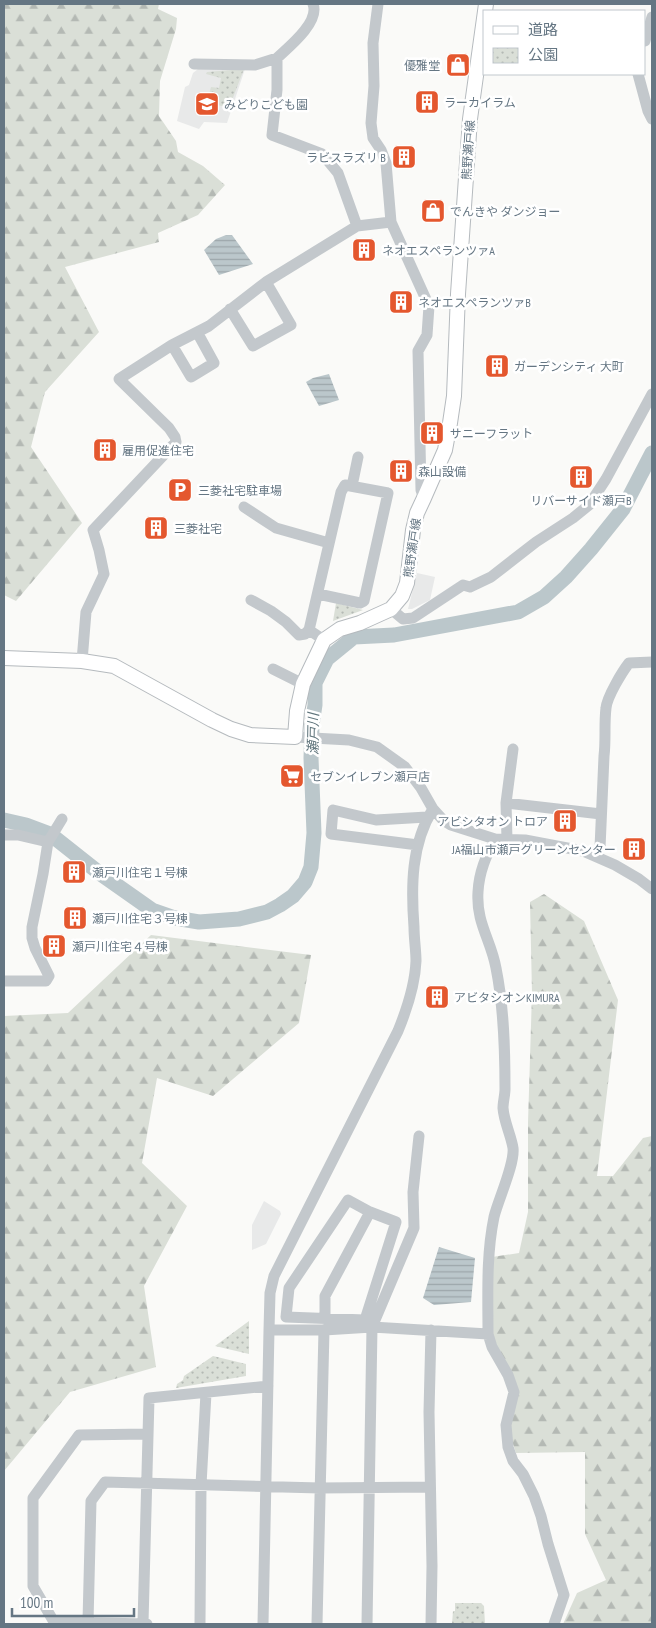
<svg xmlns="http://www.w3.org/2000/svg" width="656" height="1628" font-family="'PT Sans Narrow','Noto Sans JP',sans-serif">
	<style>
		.built { fill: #e8e9e9 }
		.forest { fill: url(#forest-firs) }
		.park { fill: url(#park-dots) }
		.water { fill: url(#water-rules) }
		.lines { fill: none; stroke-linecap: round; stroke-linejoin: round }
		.river { stroke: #bbc7cb; stroke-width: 15 }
		.major-casing { stroke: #b5babe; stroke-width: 16 }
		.minor { stroke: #c3c8cc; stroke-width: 11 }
		.major { stroke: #fff; stroke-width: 14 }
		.labels { text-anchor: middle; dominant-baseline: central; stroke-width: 5; stroke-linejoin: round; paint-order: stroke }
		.poi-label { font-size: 12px; fill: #657683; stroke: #fff; text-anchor: start }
		.street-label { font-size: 12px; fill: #657683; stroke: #fff }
		.water-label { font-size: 14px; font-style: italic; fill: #60757c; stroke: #fff }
	</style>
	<defs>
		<pattern id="forest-firs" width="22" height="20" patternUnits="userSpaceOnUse" patternTransform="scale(1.25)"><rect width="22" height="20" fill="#dadfd7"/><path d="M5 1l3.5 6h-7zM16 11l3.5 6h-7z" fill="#b4b9b4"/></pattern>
		<pattern id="park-dots" width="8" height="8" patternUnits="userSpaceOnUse" patternTransform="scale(1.25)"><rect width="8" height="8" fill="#dadfd7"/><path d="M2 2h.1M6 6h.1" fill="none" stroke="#b4b9b4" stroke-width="1.8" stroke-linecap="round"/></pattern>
		<pattern id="water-rules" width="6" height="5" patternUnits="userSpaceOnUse" patternTransform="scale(1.25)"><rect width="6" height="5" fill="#bbc7cb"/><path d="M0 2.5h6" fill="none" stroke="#9ca6aa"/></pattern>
	</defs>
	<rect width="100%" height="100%" fill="#fafaf8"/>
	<!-- built -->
	<path class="built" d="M 198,69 L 245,69 L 227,123 L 204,122 L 199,129 L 177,121 L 185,87 L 189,85 L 193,73 Z
		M 417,573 L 435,577 L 430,600 L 412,609 L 408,609 Z
		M 264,1201 L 280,1211 L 281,1214 L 266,1244 L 252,1250 L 252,1225 Z"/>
	<!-- forest -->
	<path class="forest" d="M 4,4 L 159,4 L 158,9 L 177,18 L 176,29 L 160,81 L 159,116 L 176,141 L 178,152 L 203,166 L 225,185 L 198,215 L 158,233 L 159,242 L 65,267 L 99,332 L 45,392 L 31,447 L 82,523 L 16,601 L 4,595 Z
		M 544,894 L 584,921 L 618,1000 L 597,1176 L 613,1176 L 643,1138 L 652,1136 L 652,1624 L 563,1624 L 577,1593 L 606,1580 L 585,1534 L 585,1452 L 516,1453 L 507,1426 L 514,1385 L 486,1320 L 492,1257 L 519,1253 L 528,1212 L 528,1123 L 532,993 L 530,902 Z
		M 151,935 L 311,955 L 299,1023 L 213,1096 L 157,1078 L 142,1163 L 187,1206 L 144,1286 L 156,1367 L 70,1392 L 4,1471 L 4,1016 L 68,1013 Z"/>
	<!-- park -->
	<path class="park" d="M 244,69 L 229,108 L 207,102 L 211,87 L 219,88 L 221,78 L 206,74 L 207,72 Z
		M 336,603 L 363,610 L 333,621 Z
		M 249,1321 L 249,1354 L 215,1346 Z
		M 213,1356 L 246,1364 L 246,1376 L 176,1388 L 177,1384 L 183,1380 L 184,1376 Z
		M 455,1603 L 481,1603 L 484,1606 L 485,1624 L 452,1624 L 453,1611 L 455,1611 Z"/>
	<!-- water -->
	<path class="water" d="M 226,235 L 232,235 L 253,264 L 219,275 L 204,250 L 216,239 Z
		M 329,374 L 339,400 L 319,406 L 306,382 L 313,378 Z
		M 439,1247 L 475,1258 L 471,1302 L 434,1305 L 423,1298 Z"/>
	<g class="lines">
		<!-- river -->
		<path class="river" d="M 4,820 L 26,825 L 50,834 L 98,872 L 152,910 L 175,918 L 199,922 L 239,919 L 267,912 L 280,905 L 293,896 L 305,882 L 311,867 L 314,833 L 311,758 L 312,725 L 315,705 L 315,683 L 327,659 L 354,637 L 394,635 L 518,612 L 544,597 L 566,577 L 591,549 L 623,509 L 652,453"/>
		<defs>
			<path id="major" d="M 4,658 L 82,661 L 114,666 L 212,720 L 231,729 L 250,735 L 295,737 L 297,711 L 303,684 L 324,640 L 340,629 L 360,623 L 391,609 L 402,596 L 407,583 L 413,530 L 417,513 L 424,498 L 445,450 L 450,423 L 454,396 L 458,294 L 470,119 L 486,4"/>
		</defs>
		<!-- major casing -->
		<use href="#major" class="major-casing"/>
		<!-- minor -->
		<path class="minor" d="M 378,4 L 373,43 L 374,86 L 371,123 L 373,138 L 381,150 L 386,163 L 391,222 L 429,306 L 427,335 L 418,351 L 421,490 L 424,498
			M 645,41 L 652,17
			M 277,58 C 289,47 320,22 313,4
			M 194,64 L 255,65 L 277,58 L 277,90 L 272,135 L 322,154 L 328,161 L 338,173 L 357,226
			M 638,74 L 648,111 L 652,119
			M 230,309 L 253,346 L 291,325 L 266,282
			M 172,345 L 191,377 L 214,363 L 197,332
			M 352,486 L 358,457
			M 244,507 L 276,528 L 329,543
			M 318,594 L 360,603 L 364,601 L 388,493 L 345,485 L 341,492 L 309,630 L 324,640
			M 251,600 L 271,611 L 286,622 L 299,635 L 305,634 L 309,630
			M 391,609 L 403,619 L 413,618 L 463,585 L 470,587 L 491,577 L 536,542 L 573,518 L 589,505 L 606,479 L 652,394
			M 82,661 L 86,612 L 104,574 L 99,550 L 93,530 L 176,442 L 175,437 L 169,428 L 119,379 L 172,345 L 209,326 L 266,282 L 357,226 L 391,222
			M 273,669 L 303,684
			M 295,737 L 349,740 L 377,747 L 405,767 L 421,788 L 433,809 L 443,820 L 451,825 L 495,839 L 525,840 L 583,851 L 615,865 L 639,879 L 652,889
			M 506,803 L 601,814
			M 4,835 L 18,835 L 48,842
			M 507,840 L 506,803 L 513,749
			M 418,845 L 331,834 L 333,810 L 376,820 L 427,817
			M 595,856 L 600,848 L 604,756 C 606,740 604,724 606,708 C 607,697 622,672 629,663 L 652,662
			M 4,981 L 46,981 L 49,976 L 35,948 L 32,938 L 32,927 L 43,874 L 48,842 L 62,819
			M 325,1319 L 325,1296 L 370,1212
			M 365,1320 L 286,1317 L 289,1288 L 348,1200 L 370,1212 L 396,1222 L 365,1320 L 368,1328
			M 269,1330 L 324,1330 L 372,1327 L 488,1334 C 488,1296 486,1256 494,1217 C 498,1200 515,1164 513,1148 C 511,1135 504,1122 503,1108 C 503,1102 505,1095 505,1089 C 505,1049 504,1008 496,968 C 491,940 476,923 478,892 C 479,872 486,856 495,839
			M 431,1330 L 429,1412 L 432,1566 L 431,1624
			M 488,1334 L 492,1347 L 508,1375 L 514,1392 L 506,1425 L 508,1447 L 513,1461 L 523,1474 L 534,1496 L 541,1516 L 548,1544 L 564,1595 L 554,1624
			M 147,1434 L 79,1435 L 33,1498 L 33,1586 L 54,1622 L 147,1624
			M 88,1622 L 91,1501 L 105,1482 L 320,1488 L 430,1487
			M 143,1623 L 149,1398 L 268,1386
			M 200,1624 L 201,1485 L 206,1393
			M 263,1624 L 269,1330 L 270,1293 L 274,1276 L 398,1031 C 407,1009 415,986 416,961 C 416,950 414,939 414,927 C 411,887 411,844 433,809
			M 317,1624 L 324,1330
			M 367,1624 L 372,1327 L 414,1228 L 413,1192 L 419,1136"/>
		<!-- major -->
		<use href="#major" class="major"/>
	</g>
	<!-- icons -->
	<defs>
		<symbol id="shop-square" viewBox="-11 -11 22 22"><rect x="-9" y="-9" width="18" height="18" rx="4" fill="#e4572e" stroke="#fff"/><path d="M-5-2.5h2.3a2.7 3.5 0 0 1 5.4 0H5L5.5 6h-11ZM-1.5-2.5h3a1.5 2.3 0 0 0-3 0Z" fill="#fff"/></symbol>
		<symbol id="building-square" viewBox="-11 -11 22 22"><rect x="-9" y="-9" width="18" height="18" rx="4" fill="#e4572e" stroke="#fff"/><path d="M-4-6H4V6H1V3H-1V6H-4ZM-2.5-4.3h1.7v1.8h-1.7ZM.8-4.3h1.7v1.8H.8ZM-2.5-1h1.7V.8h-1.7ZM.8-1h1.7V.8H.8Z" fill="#fff"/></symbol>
		<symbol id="school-square" viewBox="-11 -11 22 22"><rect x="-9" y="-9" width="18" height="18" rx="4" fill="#e4572e" stroke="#fff"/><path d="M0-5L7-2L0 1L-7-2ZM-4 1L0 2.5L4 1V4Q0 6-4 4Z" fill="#fff"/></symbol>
		<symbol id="parking-square" viewBox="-11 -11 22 22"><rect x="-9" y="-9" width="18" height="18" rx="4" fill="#e4572e" stroke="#fff"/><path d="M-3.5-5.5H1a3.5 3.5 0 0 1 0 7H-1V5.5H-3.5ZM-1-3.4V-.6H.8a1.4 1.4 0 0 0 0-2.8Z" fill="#fff"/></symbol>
		<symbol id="supermarket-square" viewBox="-11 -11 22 22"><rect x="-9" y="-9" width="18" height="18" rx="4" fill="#e4572e" stroke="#fff"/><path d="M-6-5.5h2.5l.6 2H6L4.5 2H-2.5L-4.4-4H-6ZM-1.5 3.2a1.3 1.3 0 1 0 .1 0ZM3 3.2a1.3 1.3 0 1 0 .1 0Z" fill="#fff"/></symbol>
	</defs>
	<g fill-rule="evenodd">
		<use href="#shop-square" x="444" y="51" width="28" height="28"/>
		<use href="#building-square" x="413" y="88" width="28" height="28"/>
		<use href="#school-square" x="193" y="90" width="28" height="28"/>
		<use href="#building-square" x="390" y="143" width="28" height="28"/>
		<use href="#shop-square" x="419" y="197" width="28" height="28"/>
		<use href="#building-square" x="350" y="236" width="28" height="28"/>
		<use href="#building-square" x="387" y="288" width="28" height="28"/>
		<use href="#building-square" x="483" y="352" width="28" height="28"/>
		<use href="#building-square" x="418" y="419" width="28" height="28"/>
		<use href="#building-square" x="91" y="436" width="28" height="28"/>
		<use href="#building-square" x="387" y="457" width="28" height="28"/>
		<use href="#building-square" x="567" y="463" width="28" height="28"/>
		<use href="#parking-square" x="166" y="476" width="28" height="28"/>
		<use href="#building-square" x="142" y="514" width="28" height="28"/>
		<use href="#supermarket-square" x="278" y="762" width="28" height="28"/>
		<use href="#building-square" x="551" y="807" width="28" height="28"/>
		<use href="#building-square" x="620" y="835" width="28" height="28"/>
		<use href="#building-square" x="60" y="858" width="28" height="28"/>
		<use href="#building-square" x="61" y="904" width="28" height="28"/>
		<use href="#building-square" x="40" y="932" width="28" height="28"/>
		<use href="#building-square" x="423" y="983" width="28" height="28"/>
	</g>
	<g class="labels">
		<!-- poi labels -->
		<g class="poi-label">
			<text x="440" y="65" text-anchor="end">優雅堂</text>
			<text x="444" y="102">ラーカイラム</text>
			<text x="224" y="104">みどりこども園</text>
			<text x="386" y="157" text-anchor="end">ラビスラズリ B</text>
			<text x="450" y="211">でんきや ダンジョー</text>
			<text x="382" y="250">ネオエスペランツァA</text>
			<text x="418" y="302">ネオエスペランツァB</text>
			<text x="514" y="366">ガーデンシティ 大町</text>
			<text x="450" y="433">サニーフラット</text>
			<text x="122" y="450">雇用促進住宅</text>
			<text x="418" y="471">森山設備</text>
			<text x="198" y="490">三菱社宅駐車場</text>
			<text x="581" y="500" text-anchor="middle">リバーサイド瀬戸B</text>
			<text x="174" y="528">三菱社宅</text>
			<text x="310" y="776">セブンイレブン瀬戸店</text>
			<text x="548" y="821" text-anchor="end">アビシタオン トロア</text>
			<text x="616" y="849" text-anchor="end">JA福山市瀬戸グリーンセンター</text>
			<text x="92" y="872">瀬戸川住宅１号棟</text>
			<text x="92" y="918">瀬戸川住宅３号棟</text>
			<text x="72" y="946">瀬戸川住宅４号棟</text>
			<text x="454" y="997">アビタシオンKIMURA</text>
		</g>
		<!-- street labels -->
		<g class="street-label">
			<text transform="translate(468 150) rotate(-86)">熊野瀬戸線</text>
			<text transform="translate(412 548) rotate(-82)">熊野瀬戸線</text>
		</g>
		<!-- water labels -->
		<g class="water-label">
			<text transform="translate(313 734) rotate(-89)">瀬戸川</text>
		</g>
	</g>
	<!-- border -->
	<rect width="656" height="1628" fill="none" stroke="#657683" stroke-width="10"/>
	<!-- legend -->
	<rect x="483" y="10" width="162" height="65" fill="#ffffff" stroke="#c1c8cd"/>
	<rect x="493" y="26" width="25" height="8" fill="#ffffff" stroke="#c1c8cd"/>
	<text x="528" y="35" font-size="15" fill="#657683">道路</text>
	<rect x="493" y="48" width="25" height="15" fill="url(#park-dots)" stroke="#c1c8cd"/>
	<text x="528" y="60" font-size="15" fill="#657683">公園</text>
	<!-- scale -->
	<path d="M12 1608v8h122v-8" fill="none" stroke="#657683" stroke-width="2.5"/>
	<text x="20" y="1608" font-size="15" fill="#657683" stroke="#ffffff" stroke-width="4" paint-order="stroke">100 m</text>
</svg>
